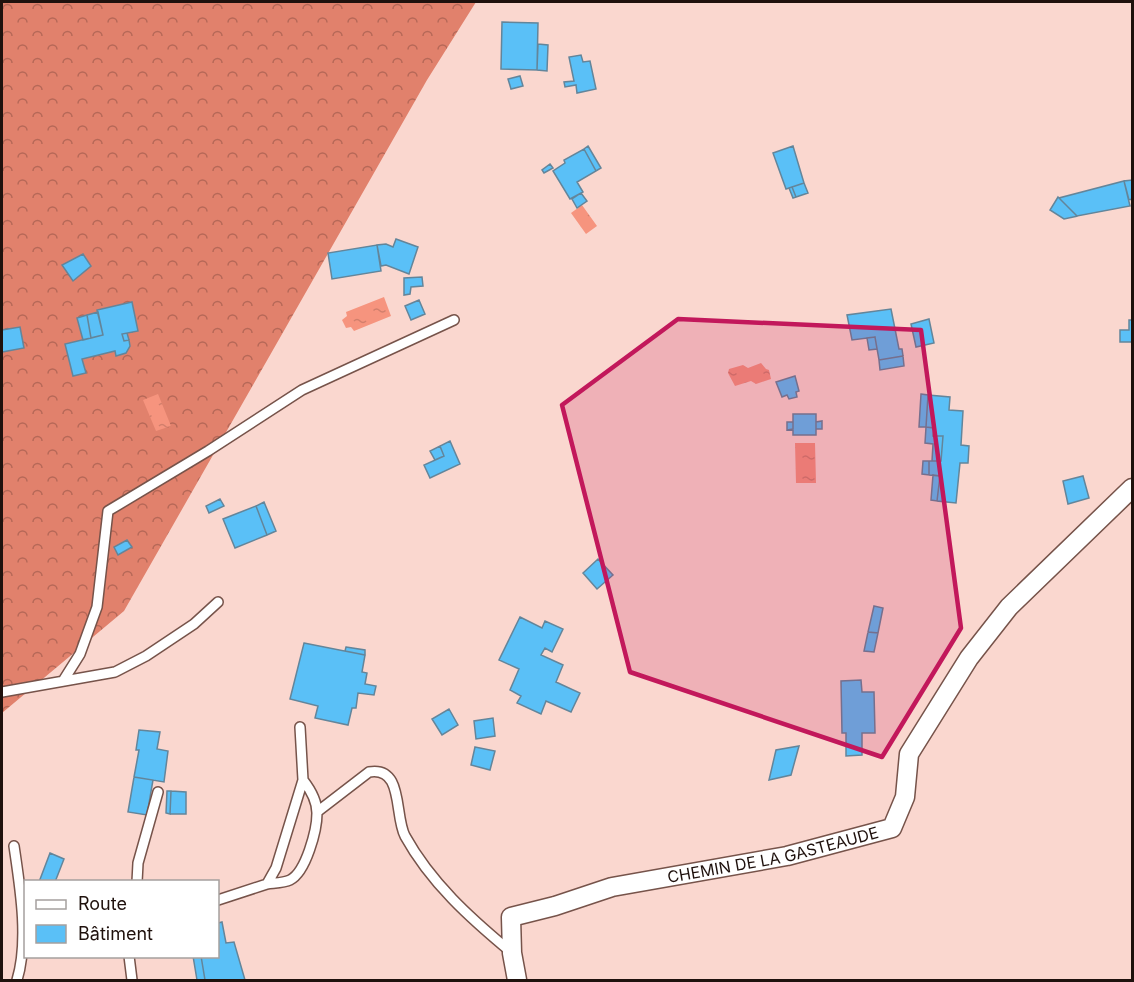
<svg xmlns="http://www.w3.org/2000/svg" width="1134" height="982" font-family="Inter,sans-serif">
	<style>
		.forest { fill: url(#forest-crowns) }
		.water { fill: url(#water-ripples) }
		.building { fill: #5ac0f7; stroke: #63859a; stroke-width: 1.5 }
		.lines { fill: none; stroke-linecap: round; stroke-linejoin: round }
		.lane-casing { stroke: #76534a; stroke-width: 12 }
		.street-casing { stroke: #76534a; stroke-width: 21 }
		.lane { stroke: #fff; stroke-width: 9 }
		.street { stroke: #fff; stroke-width: 18 }
		.marked { fill: #c2185b; fill-opacity: 0.2; stroke: #c2185b; stroke-width: 4.5; stroke-linejoin: round }
		.labels { text-anchor: middle; dominant-baseline: central; stroke-width: 4.5; stroke-linejoin: round; paint-order: stroke }
		.street-label { font-size: 16px; fill: #1f110d; stroke: #fff }
	</style>
	<defs>
		<pattern id="forest-crowns" width="20" height="18" patternUnits="userSpaceOnUse" patternTransform="scale(1.5)"><rect width="20" height="18" fill="#e1816c"/><path d="M2 6a3 3 0 1 1 6 0M12 15a3 3 0 1 1 6 0" fill="none" stroke="#b66857"/></pattern>
		<pattern id="water-ripples" width="26" height="14" patternUnits="userSpaceOnUse" patternTransform="scale(1.5)"><rect width="26" height="14" fill="#f6947e"/><path d="M2 4q2-2 4 0t4 0M15 11q2-2 4 0t4 0" fill="none" stroke="#d27f6c"/></pattern>
	</defs>
	<rect width="100%" height="100%" fill="#fad7cf"/>
	<!-- forest -->
	<path class="forest" d="M 2,2 L 476,2 L 427,80 L 124,611 L 2,713 Z"/>
	<!-- water -->
	<path class="water" d="M 582,205 L 597,226 L 586,234 L 571,213 Z
		M 384,297 L 391,316 L 354,331 L 351,327 L 346,328 L 342,320 L 347,316 L 346,312 Z
		M 761,363 L 766,369 L 769,370 L 771,379 L 756,384 L 751,381 L 735,386 L 728,373 L 729,369 L 743,365 L 748,368 Z
		M 158,394 L 171,426 L 156,431 L 143,400 Z
		M 795,443 L 815,443 L 816,483 L 796,483 Z"/>
	<!-- building -->
	<path class="building" d="M 502,22 L 538,23 L 537,70 L 501,69 Z
		M 538,44 L 548,45 L 547,71 L 537,70 Z
		M 581,55 L 583,62 L 590,61 L 596,89 L 577,93 L 576,85 L 565,87 L 564,82 L 574,81 L 569,57 Z
		M 520,76 L 523,86 L 511,89 L 508,79 Z
		M 588,146 L 601,168 L 596,171 L 584,149 Z
		M 793,146 L 804,183 L 786,189 L 773,153 Z
		M 584,149 L 596,171 L 577,182 L 583,192 L 570,199 L 553,171 L 565,163 L 564,160 Z
		M 550,164 L 553,168 L 544,173 L 542,170 Z
		M 1132,180 L 1132,199 L 1129,200 L 1124,181 Z
		M 1124,181 L 1130,206 L 1077,216 L 1059,198 Z
		M 804,183 L 808,193 L 796,197 L 792,187 Z
		M 792,187 L 796,197 L 793,198 L 789,188 Z
		M 581,193 L 587,201 L 577,208 L 572,199 Z
		M 1058,197 L 1077,216 L 1078,216 L 1064,219 L 1050,210 Z
		M 396,239 L 418,247 L 409,274 L 386,265 L 381,266 L 377,245 L 386,244 L 393,247 Z
		M 377,245 L 381,271 L 332,279 L 328,253 Z
		M 83,254 L 91,266 L 73,281 L 62,265 Z
		M 422,277 L 423,286 L 411,287 L 410,294 L 404,295 L 404,278 Z
		M 419,300 L 425,314 L 411,320 L 405,306 Z
		M 132,302 L 138,331 L 122,334 L 124,341 L 129,340 L 130,346 L 126,353 L 116,356 L 115,351 L 82,359 L 86,373 L 73,376 L 65,344 L 103,335 L 97,310 Z
		M 891,309 L 899,349 L 902,349 L 903,356 L 879,360 L 875,337 L 852,340 L 847,315 Z
		M 98,312 L 103,335 L 91,338 L 87,315 Z
		M 87,315 L 91,338 L 83,340 L 77,318 Z
		M 929,319 L 934,343 L 916,347 L 911,324 Z
		M 1129,320 L 1132,320 L 1132,342 L 1120,342 L 1120,330 L 1129,330 Z
		M 20,327 L 24,348 L 2,352 L 2,330 Z
		M 127,333 L 129,340 L 124,341 L 122,334 Z
		M 875,337 L 877,349 L 869,350 L 867,338 Z
		M 903,356 L 904,366 L 880,370 L 879,360 Z
		M 795,376 L 799,391 L 796,392 L 797,397 L 789,399 L 787,395 L 782,397 L 776,382 Z
		M 921,394 L 928,395 L 926,427 L 919,427 Z
		M 928,395 L 950,397 L 949,410 L 963,411 L 961,445 L 969,446 L 968,463 L 960,463 L 956,503 L 937,501 L 940,476 L 929,475 L 929,461 L 941,461 L 943,436 L 933,436 L 934,428 L 926,427 Z
		M 793,414 L 816,414 L 816,435 L 793,435 Z
		M 822,421 L 822,429 L 816,429 L 816,422 Z
		M 787,422 L 793,422 L 793,429 L 787,430 Z
		M 926,427 L 934,428 L 933,436 L 943,436 L 941,461 L 932,461 L 933,444 L 925,443 Z
		M 450,441 L 460,464 L 430,478 L 424,465 L 444,456 L 440,446 Z
		M 440,446 L 444,456 L 435,460 L 430,451 Z
		M 923,461 L 929,461 L 929,475 L 922,474 Z
		M 933,475 L 940,476 L 937,501 L 931,500 Z
		M 1083,476 L 1089,498 L 1068,504 L 1063,481 Z
		M 220,499 L 224,506 L 209,513 L 206,506 Z
		M 264,502 L 276,531 L 267,535 L 256,506 Z
		M 256,506 L 267,535 L 235,548 L 223,519 Z
		M 127,540 L 132,547 L 118,555 L 114,547 Z
		M 598,559 L 613,575 L 597,589 L 583,573 Z
		M 874,606 L 883,608 L 878,633 L 868,632 Z
		M 520,617 L 542,628 L 545,621 L 563,629 L 552,652 L 545,648 L 541,655 L 563,665 L 556,682 L 580,693 L 571,712 L 546,701 L 541,714 L 517,703 L 521,696 L 510,690 L 519,669 L 499,660 Z
		M 868,632 L 878,633 L 874,652 L 864,651 Z
		M 304,643 L 365,655 L 362,672 L 367,673 L 365,684 L 376,686 L 374,695 L 358,693 L 356,708 L 352,708 L 348,725 L 315,718 L 318,706 L 290,699 Z
		M 346,647 L 365,650 L 365,655 L 345,651 Z
		M 861,680 L 862,692 L 874,692 L 875,733 L 862,733 L 862,755 L 846,756 L 846,733 L 842,733 L 841,681 Z
		M 449,709 L 458,725 L 442,735 L 432,719 Z
		M 493,718 L 495,736 L 476,739 L 474,721 Z
		M 139,730 L 160,732 L 157,749 L 168,751 L 164,782 L 134,777 L 139,750 L 136,750 Z
		M 799,746 L 791,775 L 769,780 L 776,750 Z
		M 475,747 L 495,751 L 490,770 L 471,765 Z
		M 134,777 L 153,780 L 147,815 L 128,812 Z
		M 167,791 L 171,791 L 170,814 L 166,813 Z
		M 171,791 L 186,792 L 186,814 L 170,814 Z
		M 50,853 L 64,859 L 55,882 L 39,882 Z
		M 222,922 L 226,943 L 234,942 L 245,980 L 205,980 L 201,956 L 218,956 L 218,923 Z
		M 193,956 L 201,956 L 205,980 L 197,980 Z"/>
	<g class="lines">
		<defs>
			<path id="lane" d="M 63,681 L 80,654 L 97,607 L 108,511 L 208,451 L 302,390 L 454,320
				M 2,692 L 115,672 L 146,656 L 194,624 L 218,602
				M 317,812 L 369,772 C 404,766 394,815 405,836 C 431,883 470,918 511,952
				M 14,846 C 20,887 29,940 17,980
				M 137,882 L 138,863 L 158,792
				M 267,884 C 274,883 284,883 290,880 C 306,872 317,830 317,813 C 317,801 310,789 303,780
				M 218,900 L 267,884 L 276,868 L 303,780 L 300,727
				M 129,956 L 132,980"/>
			<g id="street">
				<path id="s1" d="M 517,980 L 512,953 L 511,917 L 555,906 L 612,887 L 787,856 L 892,828 L 905,797 L 909,754 L 969,658 L 1009,607 L 1132,488"/>
			</g>
		</defs>
		<!-- lane casing -->
		<use href="#lane" class="lane-casing"/>
		<!-- street casing -->
		<use href="#street" class="street-casing"/>
		<!-- lane -->
		<use href="#lane" class="lane"/>
		<!-- street -->
		<use href="#street" class="street"/>
	</g>
	<!-- marked area -->
	<path class="marked" d="M 678,319 L 921,330 L 961,628 L 882,757 L 630,672 L 562,405 Z"/>
	<g class="labels">
		<!-- street labels -->
		<g class="street-label">
			<text stroke="none"><textPath href="#s1" startOffset="333">CHEMIN DE LA GASTEAUDE</textPath></text>
		</g>
	</g>
	<!-- border -->
	<rect width="1134" height="982" fill="none" stroke="#1f110d" stroke-width="6"/>
	<!-- legend -->
	<rect x="24" y="880" width="195" height="78" fill="#ffffff" stroke="#a5a09e" stroke-width="1.5"/>
	<rect x="36" y="900" width="30" height="9" fill="#ffffff" stroke="#a5a09e" stroke-width="1.5"/>
	<text x="78" y="910" font-size="18" fill="#1f110d">Route</text>
	<rect x="36" y="925" width="30" height="18" fill="#5ac0f7" stroke="#a5a09e" stroke-width="1.5"/>
	<text x="78" y="940" font-size="18" fill="#1f110d">Bâtiment</text>
</svg>
